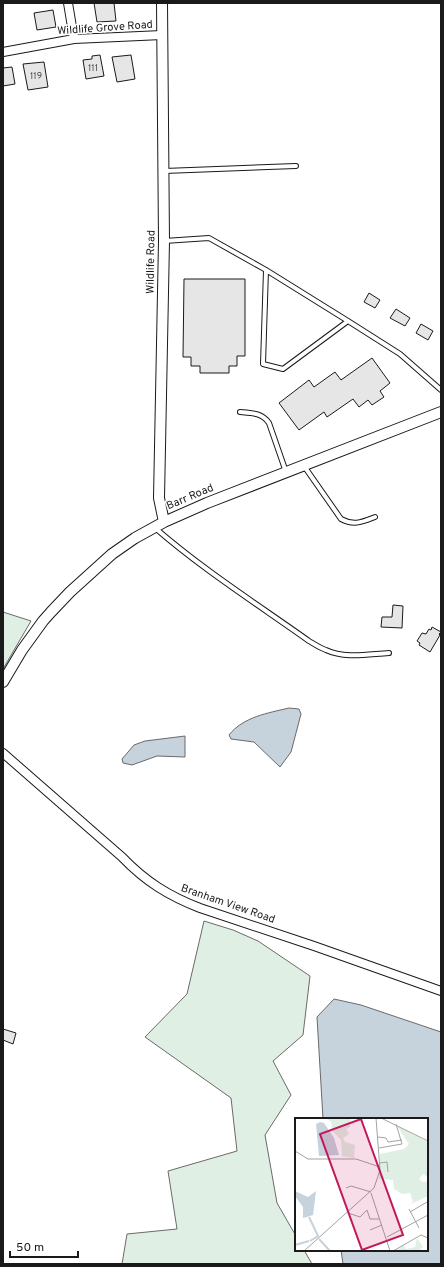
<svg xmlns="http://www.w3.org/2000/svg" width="444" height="1267" font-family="Overpass,sans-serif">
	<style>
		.green { fill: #e0efe3; stroke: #6a6a6a }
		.water { fill: #c6d2dc; stroke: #6a6a6a }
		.building { fill: #e6e6e6; stroke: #1a1a1a }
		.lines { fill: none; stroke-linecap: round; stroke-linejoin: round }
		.service-casing { stroke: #1a1a1a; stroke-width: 6 }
		.minor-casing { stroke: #1a1a1a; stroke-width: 10 }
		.tertiary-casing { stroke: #1a1a1a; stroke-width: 12 }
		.service { stroke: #fff; stroke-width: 4 }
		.minor { stroke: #fff; stroke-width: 8 }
		.tertiary { stroke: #fff; stroke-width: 10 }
		.labels { text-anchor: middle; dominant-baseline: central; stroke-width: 3; stroke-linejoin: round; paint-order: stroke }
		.number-label { font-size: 9px; fill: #4d4d4d }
		.street-label { font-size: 11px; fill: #1a1a1a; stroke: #fff }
		.inset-river { fill: none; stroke: #c6d2dc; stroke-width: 2 }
		.inset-road { fill: none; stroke: #a3a3a3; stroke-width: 1 }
		.view { fill: #c2185b; fill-opacity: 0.15; stroke: #c2185b; stroke-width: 2 }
		.inset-edge { fill: none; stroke: #1a1a1a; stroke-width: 2 }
	</style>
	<rect width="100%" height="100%" fill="#fff"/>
	<!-- green -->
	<path class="green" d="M 3,612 L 31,621 L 3,669 Z
		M 204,921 L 233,930 L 258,941 L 310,976 L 303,1035 L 273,1061 L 291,1095 L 265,1135 L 277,1203 L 296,1236 L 296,1250 L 304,1250 L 312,1264 L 122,1264 L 127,1234 L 177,1229 L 168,1171 L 237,1151 L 231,1098 L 145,1037 L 187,994 Z"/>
	<!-- water -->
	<path class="water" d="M 289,708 L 299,709 L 301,714 L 291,752 L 280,767 L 254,742 L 231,739 L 229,735 C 243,717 268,713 289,708 Z
		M 185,736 L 185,757 L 157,756 L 132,765 L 123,763 L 122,759 L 134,745 L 145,741 Z
		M 334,999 L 361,1005 L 441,1032 L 441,1264 L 343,1264 L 341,1250 L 427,1250 L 427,1119 L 323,1119 L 317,1017 Z"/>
	<!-- building -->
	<path class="building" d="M 94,3 L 114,3 L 116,21 L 97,22 Z
		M 53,10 L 56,27 L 37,30 L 34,13 Z
		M 100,55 L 104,76 L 86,79 L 83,60 L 92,59 L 92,56 Z
		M 131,55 L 135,79 L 117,82 L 112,57 Z
		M 44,62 L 48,87 L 28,90 L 23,64 Z
		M 12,67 L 15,84 L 3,86 L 3,68 Z
		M 184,279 L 245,279 L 245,356 L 237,356 L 237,366 L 229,366 L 229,373 L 200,373 L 200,366 L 191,366 L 191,357 L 183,357 Z
		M 369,293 L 380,300 L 375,308 L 364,302 Z
		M 396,309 L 410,318 L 405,326 L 390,318 Z
		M 421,324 L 433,331 L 428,340 L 416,333 Z
		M 372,358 L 390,383 L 380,391 L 384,397 L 372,405 L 368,400 L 359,407 L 353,399 L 327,417 L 324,412 L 299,430 L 279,403 L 309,380 L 314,387 L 335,372 L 341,380 Z
		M 393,605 L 403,606 L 402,628 L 381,627 L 382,617 L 392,617 Z
		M 432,627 L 441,632 L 439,634 L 440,635 L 430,652 L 419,645 L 420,643 L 417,641 L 422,633 L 426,634 L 429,629 L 431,630 Z
		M 3,1029 L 16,1033 L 13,1044 L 3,1040 Z"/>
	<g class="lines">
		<defs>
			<path id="service" d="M 164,171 L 296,166
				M 164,241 L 209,238 L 266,270 L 263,364 L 283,369 L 348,321 L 400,354 L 441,390
				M 266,270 L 348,321
				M 240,412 C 252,413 262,413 269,423 L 286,472
				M 304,466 L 341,519 C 354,526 362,522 375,517
				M 154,527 C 202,569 257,604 309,641 C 314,644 320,648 326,650 C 345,659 369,654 389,653"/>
			<path id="minor" d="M 68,3 L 74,39
				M 3,52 L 74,39 L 162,35
				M 3,753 L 122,857 C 146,882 169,896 200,908 L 314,946 L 441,991"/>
			<path id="tertiary" d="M 162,3 L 164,241 L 159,498 L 164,522
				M 3,682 L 22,650 L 43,621 L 51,612 L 70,592 L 112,554 L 135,538 L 164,522 L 207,503 L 441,412"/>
		</defs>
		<!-- service casing -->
		<use href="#service" class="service-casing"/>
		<!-- minor casing -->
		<use href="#minor" class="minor-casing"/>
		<!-- tertiary casing -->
		<use href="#tertiary" class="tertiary-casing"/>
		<!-- service -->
		<use href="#service" class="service"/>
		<!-- minor -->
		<use href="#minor" class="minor"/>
		<!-- tertiary -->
		<use href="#tertiary" class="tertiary"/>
	</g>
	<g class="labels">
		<!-- number labels -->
		<g class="number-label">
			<text x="93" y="68">111</text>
			<text x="36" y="76">119</text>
		</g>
		<!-- street labels -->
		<g class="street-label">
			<text transform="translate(105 28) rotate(-4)">Wildlife Grove Road</text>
			<text transform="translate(151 262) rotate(-89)">Wildlife Road</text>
			<text transform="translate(190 497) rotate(-23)">Barr Road</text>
			<text transform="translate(228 904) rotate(19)">Branham View Road</text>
		</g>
	</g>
	<!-- overview -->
	<g transform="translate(295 1118)">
		<rect width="133" height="133" fill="#fff"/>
		<path d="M 31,0 L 56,0 L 55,9 L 51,11 L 54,16 L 48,20 L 50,24 L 60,27 L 59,40 L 47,38 L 46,22 L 37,12 L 36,4 ZM 102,8 L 133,24 L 133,59 L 128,56 L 124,61 L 128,64 L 133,63 L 133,78 L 116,86 L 118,83 L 115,75 L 107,76 L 99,71 L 98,62 L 84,61 L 85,36 L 109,31 L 114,26 ZM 122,120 L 128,129 L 123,133 L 100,133 L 109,127 L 111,131 L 120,129 Z" fill="#e0efe3"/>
		<path d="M 25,4 L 29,5 L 39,20 L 44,37 L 24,38 L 21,6 ZM 0,73 L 13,79 L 21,73 L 18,97 L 8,100 L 8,89 L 0,78 Z" fill="#c6d2dc"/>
		<path class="inset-river" d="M 14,99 L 23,118 L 15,123M 24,121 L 35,133M 0,127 L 14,123"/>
		<path class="inset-road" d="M 86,0 L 133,23M 83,19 L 91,20 L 93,24 L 107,22M 84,30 L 107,26 L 101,6M 0,33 L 13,41 L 61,41 L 85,49M 85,45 L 92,44 L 93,54M 51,70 L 56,68 L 76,74M 76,75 L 95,133M 114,91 L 124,110M 115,94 L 132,84M 53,95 L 65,99 L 72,92 L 75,101 L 84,101M 75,112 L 87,107M 92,119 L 133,97M 9,133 L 79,70 L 85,52 L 81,0M 98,133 L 126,117 L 133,120"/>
		<path class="view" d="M 66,1 L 108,117 L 67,132 L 25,16 Z"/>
		<rect width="133" height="133" class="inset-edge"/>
	</g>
	<!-- border -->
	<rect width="444" height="1267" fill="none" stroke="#1a1a1a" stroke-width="8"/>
	<!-- scale -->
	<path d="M10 1251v6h68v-6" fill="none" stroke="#1a1a1a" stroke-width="2"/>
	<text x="16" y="1251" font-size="12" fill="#1a1a1a" stroke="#ffffff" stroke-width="3" paint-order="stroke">50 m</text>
</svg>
